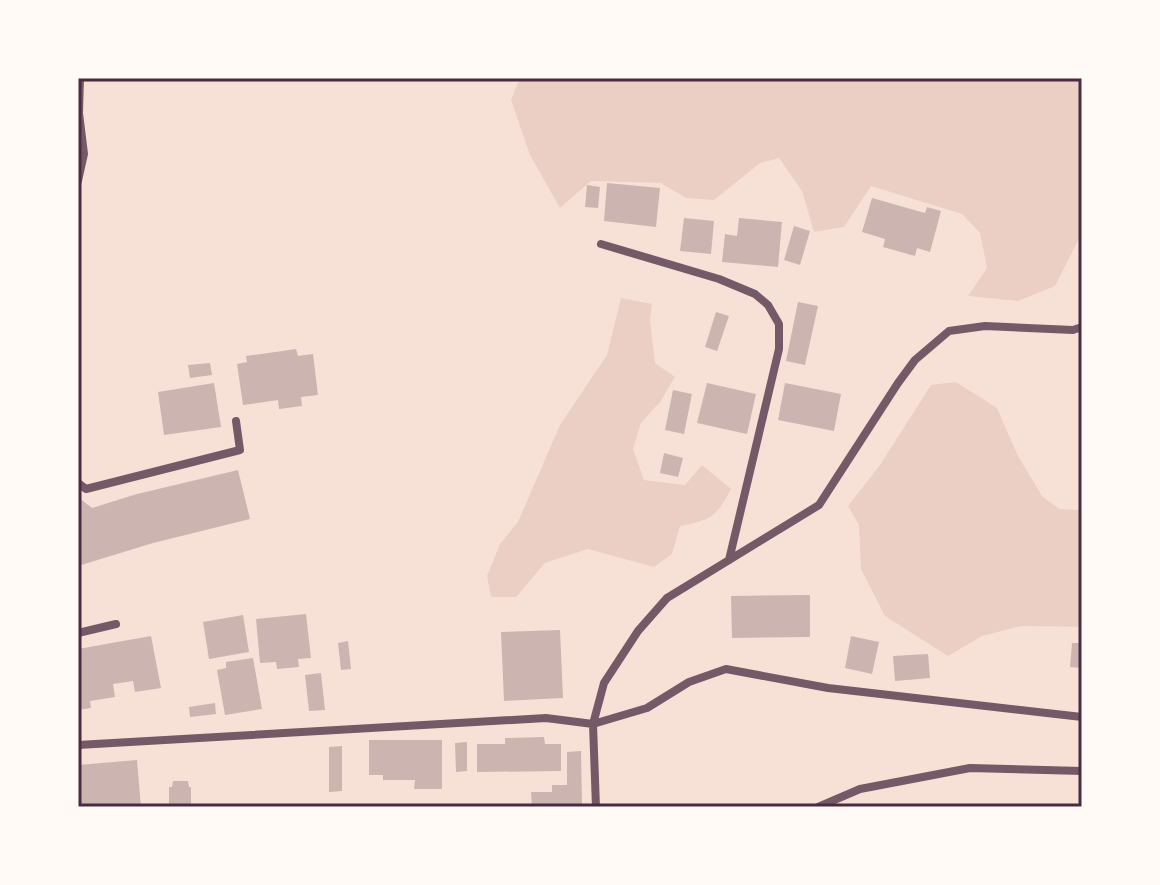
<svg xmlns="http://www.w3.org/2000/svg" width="1160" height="885" font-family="'Work Sans',sans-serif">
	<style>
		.green { fill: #ebcfc5 }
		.building { fill: #ccb4b1 }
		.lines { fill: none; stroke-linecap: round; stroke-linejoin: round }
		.minor { stroke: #755966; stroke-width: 8 }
		.neatline { fill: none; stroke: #4a2c40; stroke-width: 3 }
	</style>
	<rect width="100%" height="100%" fill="#f7e1d7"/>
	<!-- green -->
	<path class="green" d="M 520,78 L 1082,78 L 1082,233 L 1055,286 L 1018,301 L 968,296 L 987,268 L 980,233 L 962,214 L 871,186 L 844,227 L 814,232 L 802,191 L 779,158 L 760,163 L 714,200 L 686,198 L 661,183 L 591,181 L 560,208 L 530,155 L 511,100 Z
		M 621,298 L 652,304 L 650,320 L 655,363 L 675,377 L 660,402 L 641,423 L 633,449 L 644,480 L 685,485 L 702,465 L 731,489 C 716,518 710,520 680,526 L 672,554 L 654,567 L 588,549 L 545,563 L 516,597 L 491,597 L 487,576 L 500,544 L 518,522 L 560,425 L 607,355 Z
		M 956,382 L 997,408 L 1017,454 L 1042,496 L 1059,509 L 1082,510 L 1082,627 L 1021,626 L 982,636 L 948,656 L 885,616 L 861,569 L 859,525 L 848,506 L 880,465 L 931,385 Z"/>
	<!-- building -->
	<path class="building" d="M 607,183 L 660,188 L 656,227 L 604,221 Z
		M 587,185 L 600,187 L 598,208 L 585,207 Z
		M 872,198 L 925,213 L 927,207 L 941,211 L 930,252 L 917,248 L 915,256 L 883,247 L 885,239 L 862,232 Z
		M 684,218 L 714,221 L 711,254 L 680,251 Z
		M 739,218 L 782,222 L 778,267 L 722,262 L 725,234 L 737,236 Z
		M 794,226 L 810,231 L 800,265 L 784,260 Z
		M 798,302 L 818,306 L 805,365 L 786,361 Z
		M 716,312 L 729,316 L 717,351 L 705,347 Z
		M 296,349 L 298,356 L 313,354 L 318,395 L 301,397 L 302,406 L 279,409 L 278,400 L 243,405 L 237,364 L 247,362 L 246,356 Z
		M 210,363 L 212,375 L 190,378 L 188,365 Z
		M 214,383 L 221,427 L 164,435 L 158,392 Z
		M 707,383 L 756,394 L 747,434 L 697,423 Z
		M 785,383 L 841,394 L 834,431 L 778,420 Z
		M 673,390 L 692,394 L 684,434 L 665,430 Z
		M 664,453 L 683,458 L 678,477 L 660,473 Z
		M 238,470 L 250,519 L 153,543 L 78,566 L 78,497 L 92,508 L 137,494 Z
		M 810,595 L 810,637 L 732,638 L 731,596 Z
		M 306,614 L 311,658 L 298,659 L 299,667 L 277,669 L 276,662 L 260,663 L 256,619 Z
		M 243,615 L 249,652 L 209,659 L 203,622 Z
		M 560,630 L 563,698 L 504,701 L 501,632 Z
		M 151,636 L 161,688 L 135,692 L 133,681 L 113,684 L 115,697 L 90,701 L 91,708 L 78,710 L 78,649 Z
		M 851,636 L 879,642 L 872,674 L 845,668 Z
		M 348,641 L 351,669 L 341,670 L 338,643 Z
		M 1072,643 L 1082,643 L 1082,668 L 1070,667 Z
		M 928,654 L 930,678 L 895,681 L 893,656 Z
		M 253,658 L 262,709 L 225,715 L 217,670 L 226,668 L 226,662 Z
		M 321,673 L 325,710 L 309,711 L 305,675 Z
		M 215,703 L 216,714 L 190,717 L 189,707 Z
		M 544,737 L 545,744 L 561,744 L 561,771 L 477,772 L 477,744 L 505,744 L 505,738 Z
		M 369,740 L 442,740 L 442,789 L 414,789 L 415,780 L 383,780 L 383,775 L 369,775 Z
		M 467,742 L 467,771 L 456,772 L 455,743 Z
		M 342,746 L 342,791 L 329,792 L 329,747 Z
		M 581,751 L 582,807 L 532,807 L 531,792 L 552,792 L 552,785 L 567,785 L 567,752 Z
		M 137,760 L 141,807 L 78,807 L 78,765 Z
		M 173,781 L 188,781 L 189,787 L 191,787 L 191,807 L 169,807 L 169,787 L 172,787 Z"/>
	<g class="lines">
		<!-- minor -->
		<path class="minor" d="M 78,181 L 84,154 L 79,113 L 80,78
			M 601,244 L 719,279 L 755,294 L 768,305 L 779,324 L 779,349 L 729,560
			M 78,483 L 86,489 L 240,450 L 236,421
			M 78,633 L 116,624
			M 78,745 L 546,718 L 593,724 L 647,708 L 689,682 L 726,669 L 828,688 L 1082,717
			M 596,807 L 593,724 L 604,683 L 638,631 L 667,598 L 819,505 L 898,383 L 915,360 L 949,331 L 985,326 L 1073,330 L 1082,327
			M 818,807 L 860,789 L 970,768 L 1082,771"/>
	</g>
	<!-- border -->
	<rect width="1160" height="885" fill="none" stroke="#fffaf5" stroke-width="160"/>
	<rect x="80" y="80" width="1000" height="725" class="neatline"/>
</svg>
